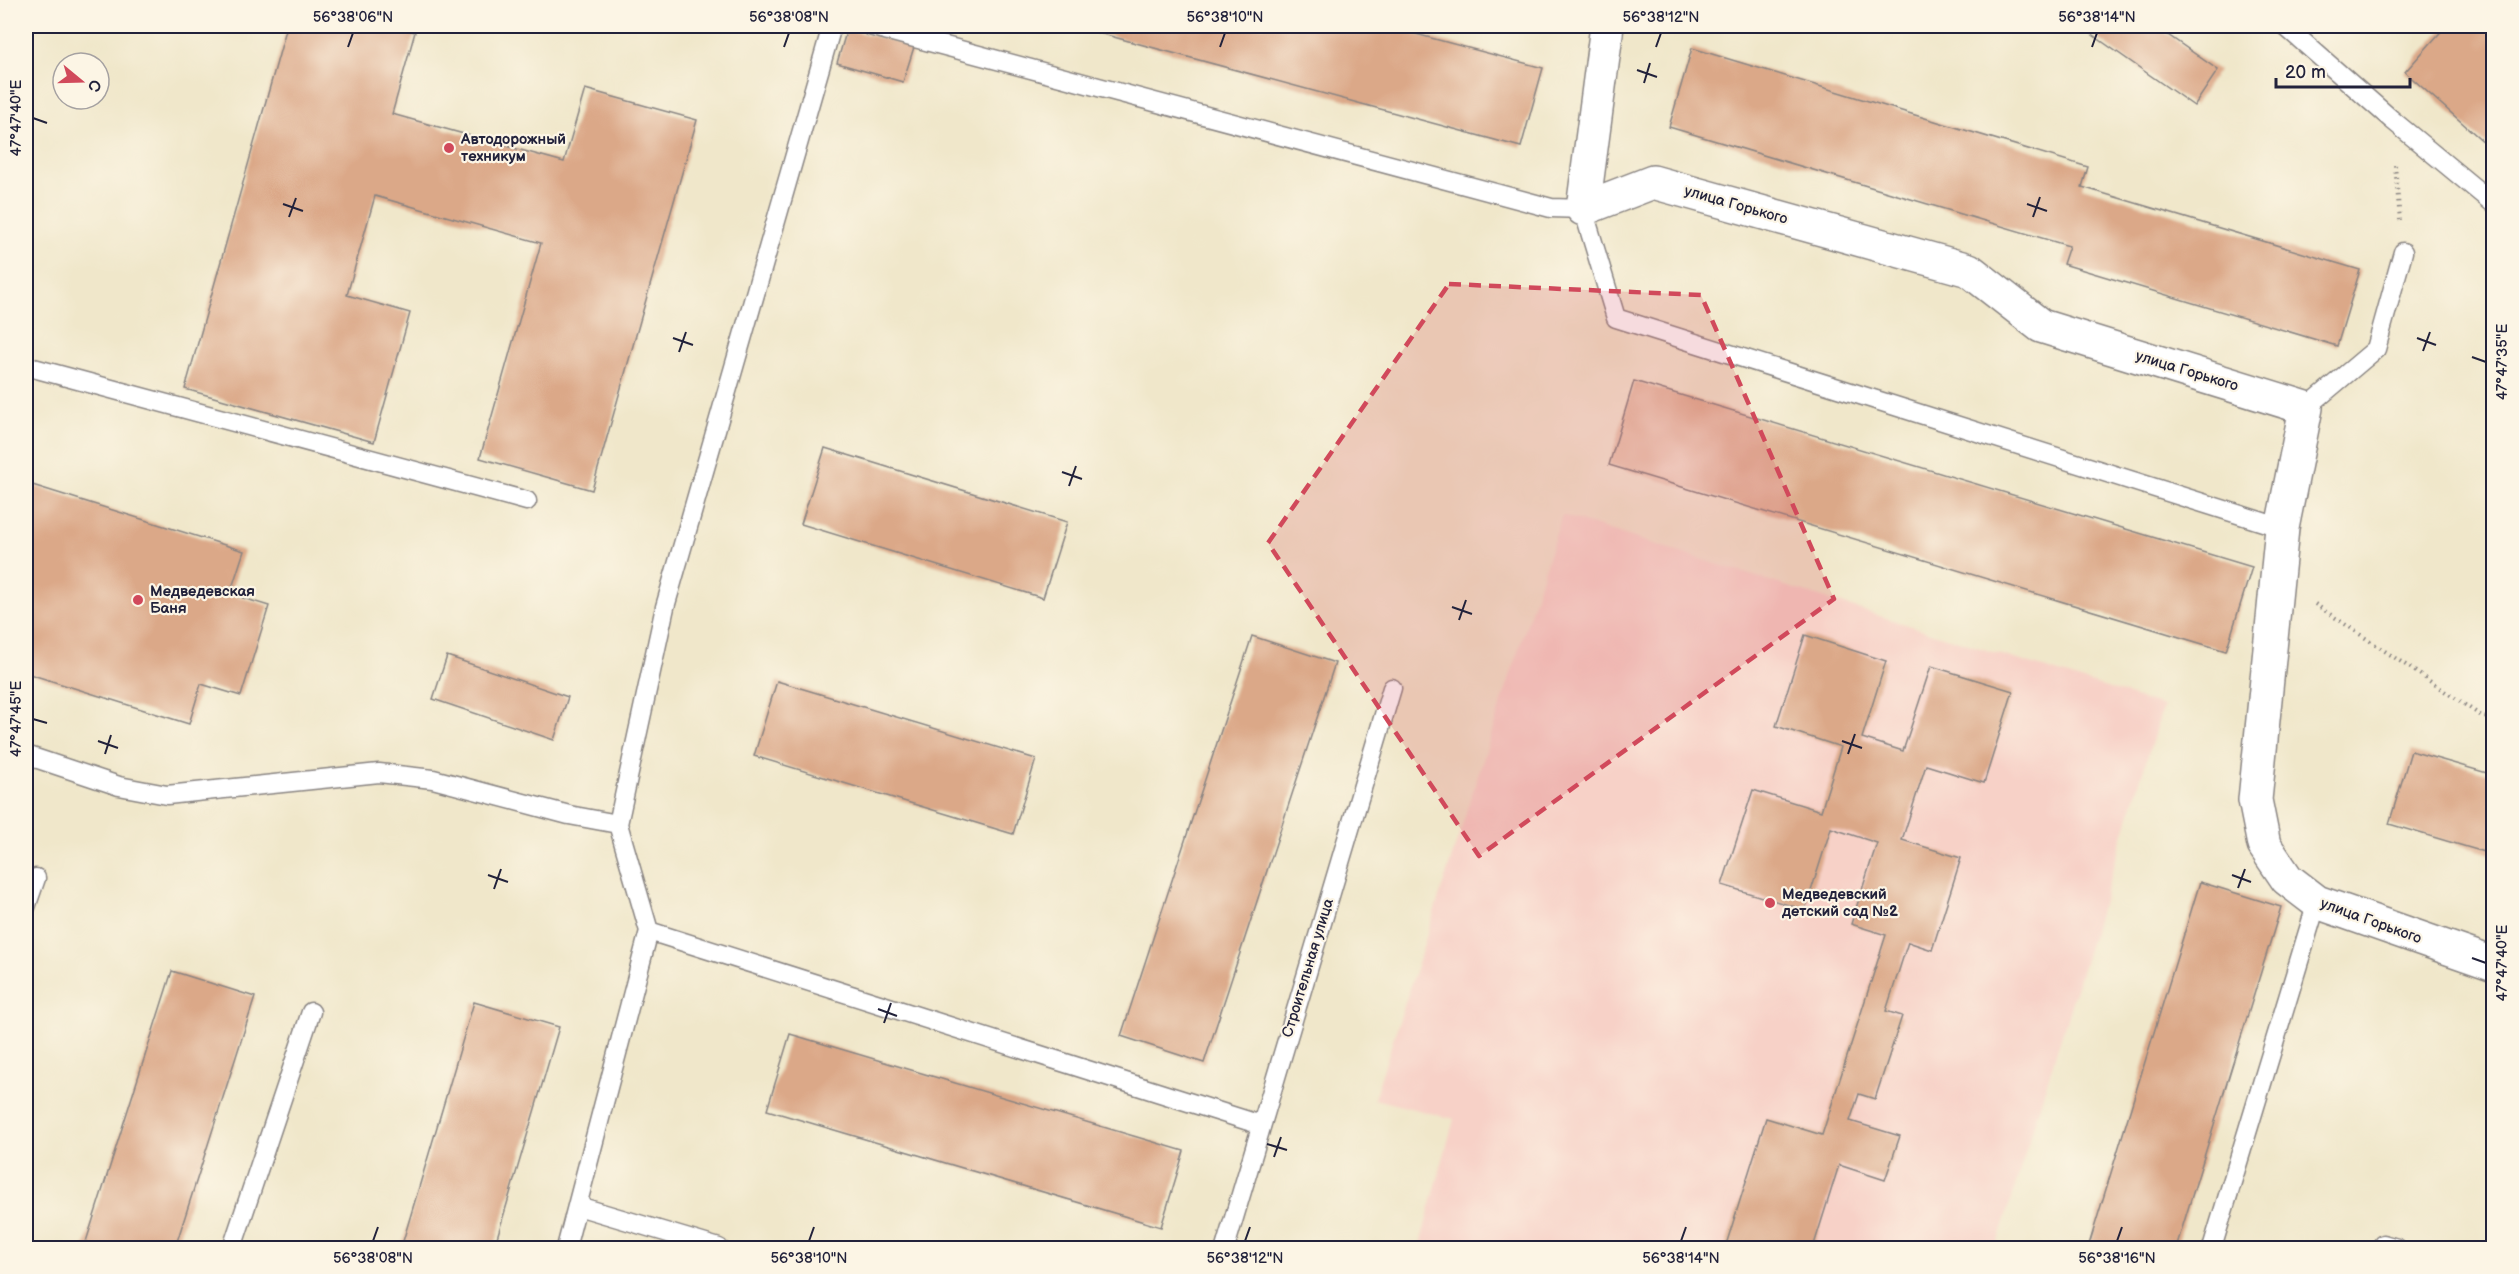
<svg xmlns="http://www.w3.org/2000/svg" width="2519" height="1274" font-family="'Balsamiq Sans',sans-serif">
	<style>
		.built { fill: #f7d1c7 }
		.building { fill: #dba888 }
		.lines { fill: none; stroke-linecap: round; stroke-linejoin: round }
		.service-casing { stroke: #898482; stroke-width: 21 }
		.minor-casing { stroke: #898482; stroke-width: 36 }
		.path { stroke: #898482; stroke-width: 4; stroke-dasharray: 1.5 4.5; stroke-linecap: butt }
		.service { stroke: #fff; stroke-width: 18 }
		.minor { stroke: #fff; stroke-width: 33 }
		.marked { fill: #d1495b; fill-opacity: 0.2; stroke: #d1495b; stroke-width: 4.5; stroke-dasharray: 12 8; stroke-linejoin: round }
		.ticks { fill: none; stroke: #22223b; stroke-width: 2 }
		.poi-dot { fill: #d1495b; stroke: #fcf5e5; stroke-width: 2 }
		.labels { text-anchor: middle; dominant-baseline: central; stroke-width: 4.5; stroke-linejoin: round; paint-order: stroke }
		.poi-label { font-size: 15px; font-weight: bold; fill: #22223b; stroke: #fcf5e5; text-anchor: start }
		.street-label { font-size: 15px; fill: #22223b; stroke: #fcf5e5 }
		.neatline { fill: none; stroke: #22223b; stroke-width: 2 }
		.ticks-label { font-size: 15px; text-anchor: middle; fill: #22223b }
	</style>
	<rect width="100%" height="100%" fill="#fcf5e5"/>
	<filter id="ink" filterUnits="userSpaceOnUse"><feTurbulence type="fractalNoise" baseFrequency=".0167" numOctaves="2"/><feDisplacementMap in="SourceGraphic" scale="12" xChannelSelector="R" yChannelSelector="G"/><feConvolveMatrix kernelMatrix="1 2 1 2 8 2 1 2 1" color-interpolation-filters="sRGB"/></filter>
	<filter id="wash" filterUnits="userSpaceOnUse"><feTurbulence type="fractalNoise" baseFrequency=".008" numOctaves="4" result="noise"/><feDisplacementMap in="SourceGraphic" scale="24" xChannelSelector="R" yChannelSelector="G"/><feGaussianBlur stdDeviation="1.35" result="paint"/><feColorMatrix in="noise" values="0 0 0 0 0 0 0 0 0 0 0 0 0 0 0 0 0 1.4 0 .05"/><feComposite in="paint" operator="in"/></filter>
	<g filter="url(#wash)">
		<rect width="100%" height="100%" fill="#f0e7ca"/>
		<!-- built -->
		<path class="built" d="M 1562,515 L 2163,706 L 1996,1248 L 1419,1248 L 1454,1119 L 1374,1099 Z"/>
		<g id="blocks">
			<!-- building -->
			<path class="building" d="M 287,26 L 391,26 L 415,32 L 392,114 L 564,162 L 585,89 L 697,120 L 592,490 L 480,458 L 541,243 L 375,196 L 347,295 L 410,313 L 374,442 L 185,389 Z
				M 1073,26 L 1386,26 L 1543,68 L 1521,147 Z
				M 2080,26 L 2155,26 L 2218,70 L 2194,106 Z
				M 2446,26 L 2484,26 L 2494,34 L 2494,151 L 2405,72 Z
				M 847,29 L 914,47 L 903,82 L 837,63 Z
				M 1692,48 L 2088,167 L 2082,187 L 2360,270 L 2337,346 L 2063,264 L 2069,246 L 1669,127 Z
				M 1634,381 L 2252,567 L 2226,651 L 1609,465 Z
				M 825,448 L 1067,522 L 1043,598 L 801,524 Z
				M 26,483 L 244,551 L 230,594 L 269,606 L 241,696 L 201,684 L 189,724 L 26,673 Z
				M 1805,635 L 1886,661 L 1862,738 L 1903,751 L 1931,666 L 2013,691 L 1984,783 L 1926,765 L 1902,840 L 1961,858 L 1932,950 L 1908,942 L 1886,1011 L 1902,1016 L 1875,1099 L 1859,1094 L 1850,1121 L 1900,1136 L 1885,1180 L 1839,1165 L 1813,1248 L 1725,1248 L 1766,1118 L 1822,1135 L 1886,935 L 1851,924 L 1877,843 L 1831,828 L 1805,910 L 1722,885 L 1753,790 L 1821,811 L 1841,747 L 1776,726 Z
				M 1252,636 L 1335,663 L 1204,1063 L 1121,1036 Z
				M 447,656 L 568,697 L 554,740 L 433,699 Z
				M 777,681 L 1036,759 L 1013,834 L 754,756 Z
				M 2411,751 L 2494,775 L 2494,855 L 2389,824 Z
				M 2200,882 L 2281,907 L 2176,1248 L 2088,1248 Z
				M 172,971 L 255,997 L 175,1248 L 84,1248 Z
				M 474,1002 L 559,1027 L 494,1248 L 401,1248 Z
				M 790,1034 L 1184,1151 L 1161,1227 L 767,1110 Z"/>
		</g>
	</g>
	<g filter="url(#ink)">
		<use href="#blocks" fill-opacity="0" stroke="#898482" stroke-width="1.5"/>
		<g class="lines">
			<defs>
				<path id="service" d="M 870,26 L 1551,208 L 1583,209 L 1616,318 L 2282,528
					M 2285,26 L 2391,119 L 2494,204
					M 26,366 L 527,501
					M 2306,408 L 2376,349 L 2403,252
					M 26,755 L 119,786 L 167,795 L 379,773 L 433,779 L 569,815 L 618,824
					M 26,907 L 36,878
					M 649,931 L 1261,1125
					M 578,1206 L 719,1248
					M 232,1248 L 311,1012
					M 566,1248 L 649,931 L 618,824 L 665,607 L 832,26
					M 1225,1248 L 1392,688
					M 2212,1248 L 2317,902
					M 2381,1248 L 2383,1244 L 2397,1248"/>
				<path id="minor" d="M 1607,26 L 1583,209 L 1653,182 L 1969,270 L 2041,326 L 2306,408 L 2282,528 L 2255,800 L 2264,845 L 2287,879 L 2317,902 L 2494,964"/>
			</defs>
			<!-- service casing -->
			<use href="#service" class="service-casing"/>
			<!-- minor casing -->
			<use href="#minor" class="minor-casing"/>
			<!-- path -->
			<path class="path" d="M 2395,165 L 2400,220
				M 2315,604 L 2483,717 L 2494,719"/>
			<!-- service -->
			<use href="#service" class="service"/>
			<!-- minor -->
			<use href="#minor" class="minor"/>
		</g>
	</g>
	<!-- marked area -->
	<path class="marked" d="M 1449,284 L 1701,295 L 1834,599 L 1479,856 L 1268,543 Z"/>
	<!-- ticks -->
	<path class="ticks" d="M 348,47 L 353,33M 784,47 L 789,33M 1220,47 L 1225,33M 1656,47 L 1661,33M 2092,47 L 2097,33M 1637,70 L 1657,77M 1644,83 L 1650,63M 33,118 L 47,123M 283,204 L 303,211M 2027,204 L 2047,211M 289,217 L 296,198M 2033,217 L 2040,197M 673,338 L 693,345M 2417,338 L 2436,345M 2423,351 L 2430,332M 679,352 L 686,332M 2472,357 L 2486,362M 1062,472 L 1082,479M 1069,486 L 1076,466M 1452,607 L 1472,614M 1459,620 L 1466,600M 33,719 L 47,723M 98,741 L 118,748M 1842,741 L 1862,748M 105,754 L 111,735M 1848,754 L 1855,734M 488,875 L 508,882M 2232,875 L 2251,882M 2238,888 L 2245,869M 494,889 L 501,869M 2472,958 L 2486,963M 878,1009 L 897,1016M 884,1023 L 891,1003M 1267,1144 L 1287,1150M 1274,1157 L 1281,1137M 373,1241 L 378,1227M 809,1241 L 814,1227M 1245,1241 L 1250,1227M 1681,1241 L 1686,1227M 2117,1241 L 2122,1227"/>
	<!-- markers -->
	<g class="poi-dot">
		<circle cx="449" cy="148" r="6"/>
		<circle cx="138" cy="600" r="6"/>
		<circle cx="1770" cy="903" r="6"/>
	</g>
	<g class="labels">
		<!-- poi labels -->
		<g class="poi-label">
			<text x="461" y="139">Автодорожный<tspan x="461" dy="17">техникум</tspan></text>
			<text x="150" y="591">Медведевская<tspan x="150" dy="17">Баня</tspan></text>
			<text x="1782" y="894">Медведевский<tspan x="1782" dy="17">детский сад №2</tspan></text>
		</g>
		<!-- street labels -->
		<g class="street-label">
			<text transform="translate(1736 205) rotate(16)">улица Горького</text>
			<text transform="translate(2187 371) rotate(17)">улица Горького</text>
			<text transform="translate(2371 921) rotate(20)">улица Горького</text>
			<text transform="translate(1308 968) rotate(-73)">Строительная улица</text>
		</g>
	</g>
	<!-- margin -->
	<rect width="2519" height="1274" fill="none" stroke="#fcf5e5" stroke-width="66"/>
	<!-- north arrow -->
	<g transform="translate(81 81) rotate(109)"><circle r="28" fill="#fcf5e5" stroke="#a5a1a1" stroke-width="1.5"/>
	<path d="M0-4.5L10 22L0 15L-10 22Z" fill="#d1495b"/>
	<text y="-9" font-size="16" font-weight="bold" text-anchor="middle" fill="#22223b">С</text>
	</g>
	<!-- scale -->
	<path d="M2276 78v9h134v-9" fill="none" stroke="#22223b" stroke-width="3"/>
	<text x="2285" y="78" font-size="18" fill="#22223b" stroke="#fcf5e5" stroke-width="4.5" paint-order="stroke">20 m</text>
	<rect x="33" y="33" width="2453" height="1208" class="neatline"/>
	<g class="ticks-label">
		<text x="353" y="22">56°38'06"N</text>
		<text x="789" y="22">56°38'08"N</text>
		<text x="1225" y="22">56°38'10"N</text>
		<text x="1661" y="22">56°38'12"N</text>
		<text x="2097" y="22">56°38'14"N</text>
		<text transform="translate(16 118) rotate(-90)" y="5">47°47'40"E</text>
		<text transform="translate(2502 362) rotate(-90)" y="5">47°47'35"E</text>
		<text transform="translate(16 719) rotate(-90)" y="5">47°47'45"E</text>
		<text transform="translate(2502 963) rotate(-90)" y="5">47°47'40"E</text>
		<text x="373" y="1263">56°38'08"N</text>
		<text x="809" y="1263">56°38'10"N</text>
		<text x="1245" y="1263">56°38'12"N</text>
		<text x="1681" y="1263">56°38'14"N</text>
		<text x="2117" y="1263">56°38'16"N</text>
	</g>
</svg>
